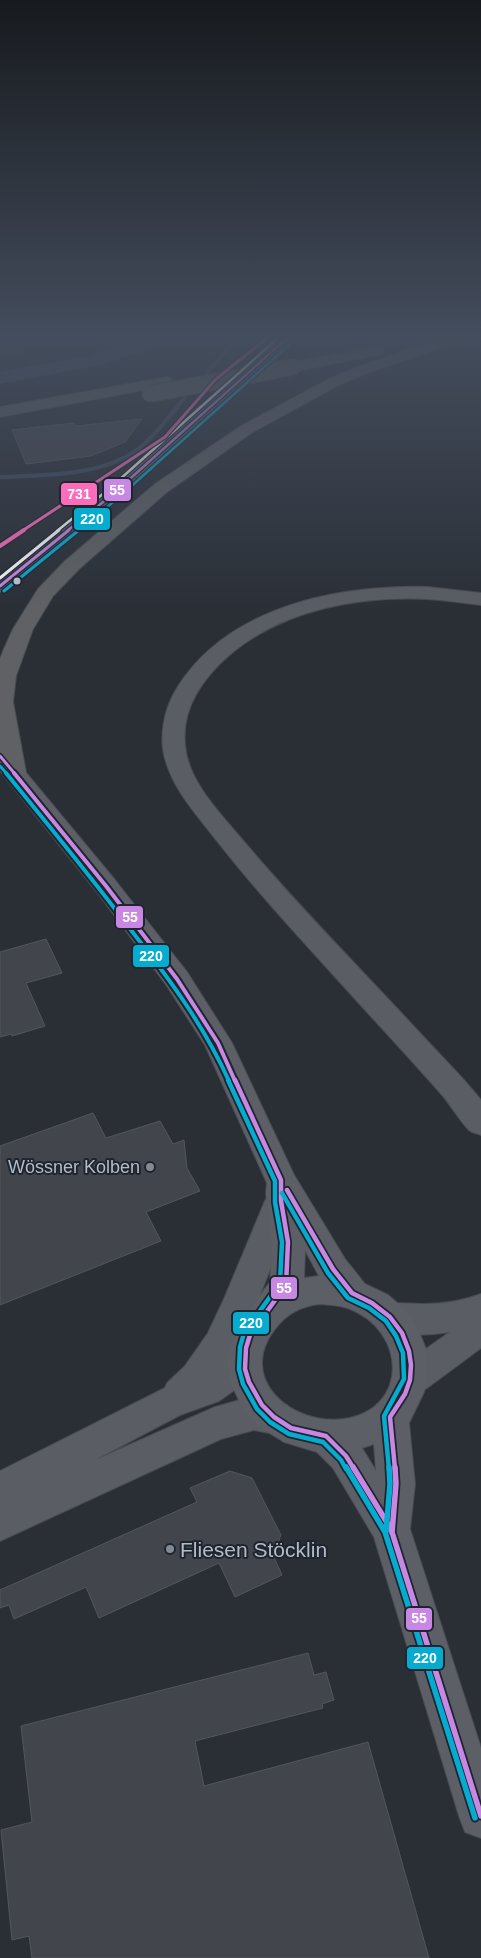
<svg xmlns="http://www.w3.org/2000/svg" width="481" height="1958" font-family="Arial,sans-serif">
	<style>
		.green { fill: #2b3a3c }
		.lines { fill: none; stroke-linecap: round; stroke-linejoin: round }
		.stream { stroke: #3b495d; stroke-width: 4 }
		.river { fill: #3b495d; fill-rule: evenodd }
		.building { fill: #42464c; stroke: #52565d }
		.minor-casing { stroke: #484b50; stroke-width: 2 }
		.major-casing { stroke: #484b52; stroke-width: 2 }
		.highway-casing { stroke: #474b51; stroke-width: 2 }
		.minor { fill: #5a5d63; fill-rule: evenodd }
		.major { fill: #5c5f65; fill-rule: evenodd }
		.highway { fill: #5f6164; fill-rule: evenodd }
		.highway-bridge-casing { stroke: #474b51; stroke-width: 18; stroke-linecap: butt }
		.highway-bridge { stroke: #5f6164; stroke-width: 16 }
		.bus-1-far4-casing { stroke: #1e252f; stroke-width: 5 }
		.bus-1-far3-casing { stroke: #1e252f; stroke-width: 6 }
		.bus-1-far2-casing { stroke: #1e252f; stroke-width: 8 }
		.bus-1-far1-casing { stroke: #1e252f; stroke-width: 8 }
		.bus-1-casing { stroke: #1e252f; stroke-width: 9 }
		.bus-2-far4-casing { stroke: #1e252f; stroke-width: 5 }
		.bus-2-far3-casing { stroke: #1e252f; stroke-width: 6 }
		.bus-2-far2-casing { stroke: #1e252f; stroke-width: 8 }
		.bus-2-far1-casing { stroke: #1e252f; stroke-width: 8 }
		.bus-2-casing { stroke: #1e252f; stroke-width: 9 }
		.bus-3-far1-casing { stroke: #1e252f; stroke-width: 5 }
		.bus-3-casing { stroke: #1e252f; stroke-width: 6 }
		.bus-1-far4 { stroke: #c787e3; stroke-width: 2.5 }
		.bus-1-far3 { stroke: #c787e3; stroke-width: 3 }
		.bus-1-far2 { stroke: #c787e3; stroke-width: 4 }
		.bus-1-far1 { stroke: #c787e3; stroke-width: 4.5 }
		.bus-1 { stroke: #c787e3; stroke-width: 5.5 }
		.bus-2-far4 { stroke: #06acd0; stroke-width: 2.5 }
		.bus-2-far3 { stroke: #06acd0; stroke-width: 3 }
		.bus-2-far2 { stroke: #06acd0; stroke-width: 4 }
		.bus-2-far1 { stroke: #06acd0; stroke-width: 4.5 }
		.bus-2 { stroke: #06acd0; stroke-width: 5.5 }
		.bus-3-far1 { stroke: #fff; stroke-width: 2.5 }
		.bus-3 { stroke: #fff; stroke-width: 3 }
		.rail-1-far1-casing { stroke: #1e252f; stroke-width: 5.5 }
		.rail-1-casing { stroke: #1e252f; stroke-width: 7 }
		.rail-1-far1 { stroke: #fb6dba; stroke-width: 3 }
		.rail-1 { stroke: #fb6dba; stroke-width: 4 }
		.bus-dot { fill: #b5bbc6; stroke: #1e252f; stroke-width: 2 }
		.poi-dot { fill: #848a94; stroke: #1e252f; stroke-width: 2 }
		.labels { text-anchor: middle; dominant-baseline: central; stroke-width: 4; stroke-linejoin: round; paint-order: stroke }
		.poi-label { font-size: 18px; fill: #b5bbc6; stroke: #1e252f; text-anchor: end }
		.near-poi-label { font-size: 21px; fill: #b5bbc6; stroke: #1e252f; text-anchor: start }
		.line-badge { stroke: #1e252f; stroke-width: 2 }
		.badge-label { font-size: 14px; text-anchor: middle; font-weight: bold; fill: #fff }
	</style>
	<rect width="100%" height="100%" fill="#2a2f36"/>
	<!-- green -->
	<path class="green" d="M 0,339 L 46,339 L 11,357 L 0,355 Z"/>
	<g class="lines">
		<!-- stream -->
		<path class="stream" d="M 200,381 L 237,339
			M 0,477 C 46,475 106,477 143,445 C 161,429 176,408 191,390"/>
		<!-- river -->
		<path class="river" d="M 138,339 L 167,339 L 164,343 L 100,365 L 0,384 L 0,372 L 89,356 Z"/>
	</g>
	<!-- building -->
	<path class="building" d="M 142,419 L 125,442 L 91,456 L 26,464 L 12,430 L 74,423 L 76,426 Z
		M 46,939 L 62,973 L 26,983 L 45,1026 L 12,1036 L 11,1034 L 0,1037 L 0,952 Z
		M 93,1113 L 106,1138 L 160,1121 L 173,1144 L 184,1140 L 187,1168 L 200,1191 L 146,1212 L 161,1241 L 0,1305 L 0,1146 Z
		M 230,1471 L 252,1478 L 281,1535 L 273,1555 L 282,1575 L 235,1597 L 219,1563 L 99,1618 L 86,1587 L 14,1619 L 9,1605 L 0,1608 L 0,1590 L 197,1502 L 190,1488 Z
		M 308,1653 L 314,1675 L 326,1672 L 334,1700 L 322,1704 L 323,1708 L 195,1741 L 204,1786 L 368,1742 L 429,1958 L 32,1958 L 29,1936 L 12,1940 L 1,1830 L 32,1822 L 21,1726 Z"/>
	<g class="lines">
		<defs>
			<path id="minor" d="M 428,587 L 481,593 L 481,605 C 463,603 445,600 427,599 C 360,596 286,609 233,652 C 205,675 181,707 185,745 C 188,783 223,816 246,844 C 301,909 361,969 419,1032 C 440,1055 462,1076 481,1100 L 481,1135 C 477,1133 472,1133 469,1130 C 460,1121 452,1107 443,1096 C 415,1064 386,1033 357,1001 C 309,948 261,897 217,841 C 198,816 175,792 166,762 C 158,738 164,709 177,688 C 228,606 338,585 428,587 Z
				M 281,1188 L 292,1192 L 297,1201 L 258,1300 L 242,1334 L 246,1333 L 258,1337 L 263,1348 L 243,1384 L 219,1401 L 180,1415 L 93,1461 L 215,1407 L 254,1396 L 287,1405 L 292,1417 L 287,1429 L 274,1434 L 254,1430 L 221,1439 L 0,1541 L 0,1471 L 165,1388 L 167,1383 L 185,1366 L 208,1333 L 224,1299 L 265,1201 L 270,1192 Z
				M 481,1294 L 481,1348 L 423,1391 L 410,1396 L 397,1391 L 392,1380 L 397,1369 L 450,1332 C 426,1336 400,1336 378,1328 L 373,1317 L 378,1306 C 393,1301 407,1304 424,1304 C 444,1304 462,1301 481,1294 Z"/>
			<path id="major" d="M 278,339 L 293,339 L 119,498 L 7,590 L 0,592 L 0,576 L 107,490 Z
				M 0,749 L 8,751 L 115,880 L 187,972 L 232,1043 L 294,1175 L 345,1259 L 365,1284 L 388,1295 L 402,1307 L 414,1321 L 419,1332 L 426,1349 L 428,1368 L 424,1392 L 409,1423 L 415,1484 L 410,1529 L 481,1748 L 481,1838 L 465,1832 L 459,1816 L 374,1537 L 333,1468 L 317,1452 L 284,1442 L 258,1426 L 243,1409 L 229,1379 L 227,1357 L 233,1338 L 242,1319 L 270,1282 L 272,1245 L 266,1193 L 267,1183 L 205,1045 L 167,986 L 97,892 L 0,771 ZM 305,1250 L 319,1276 L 304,1278 ZM 320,1304 C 330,1305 341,1305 350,1309 C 406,1331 410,1409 344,1419 C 292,1426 236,1379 275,1329 C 286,1314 301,1306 320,1304 ZM 374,1444 L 376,1471 L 362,1448 Z"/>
			<path id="highway" d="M 438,339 L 458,339 L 456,342 L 365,374 L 337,386 L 253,432 L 167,492 L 79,569 L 53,596 L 33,629 L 16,676 L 13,702 L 26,772 L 22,777 L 14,779 L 6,777 L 2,772 L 0,758 L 0,659 L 3,651 L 13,629 L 38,589 L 65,561 L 155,484 L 241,426 L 327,380 L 355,368 Z
				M 377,347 L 382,348 L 384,351 L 382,354 L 293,372 L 288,370 L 285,367 L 288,364 L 293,362 Z
				M 166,377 L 171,379 L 174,382 L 171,385 L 0,417 L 0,407 Z"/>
		</defs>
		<!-- minor casing -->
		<use href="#minor" class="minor-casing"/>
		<!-- major casing -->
		<use href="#major" class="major-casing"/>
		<!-- highway casing -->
		<use href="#highway" class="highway-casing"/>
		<!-- minor -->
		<use href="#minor" class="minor"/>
		<!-- major -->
		<use href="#major" class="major"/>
		<!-- highway -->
		<use href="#highway" class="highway"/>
		<defs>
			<path id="highway-bridge" d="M 150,394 L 293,367"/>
		</defs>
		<!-- highway-bridge casing -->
		<use href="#highway-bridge" class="highway-bridge-casing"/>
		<!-- highway-bridge -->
		<use href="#highway-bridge" class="highway-bridge"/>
		<defs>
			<path id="bus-1-far4" d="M 67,531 L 113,494 L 286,339"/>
			<path id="bus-1-far3" d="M 0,586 L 69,530
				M 0,756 L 15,774"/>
			<path id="bus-1-far2" d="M 14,773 L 106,886 L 177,979 L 218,1043 L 235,1081"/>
			<path id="bus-1-far1" d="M 235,1080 L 281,1180 L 281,1201 L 288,1242 L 286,1285 L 250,1335 L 246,1348 L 245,1369 L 249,1382 L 262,1405 L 274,1417 L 291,1428 L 326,1436 L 346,1456 L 354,1469
				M 287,1190 L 333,1269 L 352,1293 L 372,1303 L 390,1317 L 402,1333 L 409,1351 L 411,1365 L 410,1380 L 405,1394 L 390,1417 L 395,1469"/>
			<path id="bus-1" d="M 353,1467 L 391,1529 L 481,1816
				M 392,1533 L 396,1484 L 395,1467"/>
			<path id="bus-2-far4" d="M 77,531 L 117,499 L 290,344"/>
			<path id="bus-2-far3" d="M 4,591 L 79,530
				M 0,766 L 7,774"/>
			<path id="bus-2-far2" d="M 6,773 C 49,826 93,879 134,934 C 171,981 204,1026 229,1081"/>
			<path id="bus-2-far1" d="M 228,1080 L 275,1181 L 275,1202 L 282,1242 L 280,1283 L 244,1333 L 240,1347 L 239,1369 L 243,1384 L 257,1409 L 270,1422 L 289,1434 L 323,1442 L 341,1460 L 346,1469
				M 282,1193 L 328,1273 L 348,1298 L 369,1308 L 386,1321 L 396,1336 L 403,1353 L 404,1379 L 384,1416 L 389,1469"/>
			<path id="bus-2" d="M 346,1467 L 385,1532 L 475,1818
				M 386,1532 L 390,1484 L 389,1467"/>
			<path id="bus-3-far1" d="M 57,531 L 109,489 L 277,339"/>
			<path id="bus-3" d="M 0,578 L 59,530"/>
		</defs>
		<!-- bus-1-far4 casing -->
		<use href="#bus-1-far4" class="bus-1-far4-casing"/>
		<!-- bus-1-far3 casing -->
		<use href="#bus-1-far3" class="bus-1-far3-casing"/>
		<!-- bus-1-far2 casing -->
		<use href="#bus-1-far2" class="bus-1-far2-casing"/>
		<!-- bus-1-far1 casing -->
		<use href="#bus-1-far1" class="bus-1-far1-casing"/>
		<!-- bus-1 casing -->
		<use href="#bus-1" class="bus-1-casing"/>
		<!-- bus-2-far4 casing -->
		<use href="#bus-2-far4" class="bus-2-far4-casing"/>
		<!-- bus-2-far3 casing -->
		<use href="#bus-2-far3" class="bus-2-far3-casing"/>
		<!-- bus-2-far2 casing -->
		<use href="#bus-2-far2" class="bus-2-far2-casing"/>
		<!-- bus-2-far1 casing -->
		<use href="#bus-2-far1" class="bus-2-far1-casing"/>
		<!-- bus-2 casing -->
		<use href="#bus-2" class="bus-2-casing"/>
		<!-- bus-3-far1 casing -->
		<use href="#bus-3-far1" class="bus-3-far1-casing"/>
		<!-- bus-3 casing -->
		<use href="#bus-3" class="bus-3-casing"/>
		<!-- bus-1-far4 -->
		<use href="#bus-1-far4" class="bus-1-far4"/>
		<!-- bus-1-far3 -->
		<use href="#bus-1-far3" class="bus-1-far3"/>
		<!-- bus-1-far2 -->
		<use href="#bus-1-far2" class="bus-1-far2"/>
		<!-- bus-1-far1 -->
		<use href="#bus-1-far1" class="bus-1-far1"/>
		<!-- bus-1 -->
		<use href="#bus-1" class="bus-1"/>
		<!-- bus-2-far4 -->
		<use href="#bus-2-far4" class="bus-2-far4"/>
		<!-- bus-2-far3 -->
		<use href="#bus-2-far3" class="bus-2-far3"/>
		<!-- bus-2-far2 -->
		<use href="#bus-2-far2" class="bus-2-far2"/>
		<!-- bus-2-far1 -->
		<use href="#bus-2-far1" class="bus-2-far1"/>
		<!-- bus-2 -->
		<use href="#bus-2" class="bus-2"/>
		<!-- bus-3-far1 -->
		<use href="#bus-3-far1" class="bus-3-far1"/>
		<!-- bus-3 -->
		<use href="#bus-3" class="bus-3"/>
		<defs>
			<path id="rail-1-far1" d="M 22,531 L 165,437 L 216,379 L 266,339"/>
			<path id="rail-1" d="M 0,546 L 24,530"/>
		</defs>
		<!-- rail-1-far1 casing -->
		<use href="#rail-1-far1" class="rail-1-far1-casing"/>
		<!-- rail-1 casing -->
		<use href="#rail-1" class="rail-1-casing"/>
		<!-- rail-1-far1 -->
		<use href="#rail-1-far1" class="rail-1-far1"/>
		<!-- rail-1 -->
		<use href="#rail-1" class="rail-1"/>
	</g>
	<!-- sky -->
	<linearGradient id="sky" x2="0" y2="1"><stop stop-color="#171a1e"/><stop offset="0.55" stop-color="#444d5d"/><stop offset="1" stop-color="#444d5d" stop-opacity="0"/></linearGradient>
	<rect width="481" height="613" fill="url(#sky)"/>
	<!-- markers -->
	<circle class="bus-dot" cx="17" cy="581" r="4.5"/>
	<g class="poi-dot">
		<circle cx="150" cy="1167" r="5"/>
		<circle cx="170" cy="1549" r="5"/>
	</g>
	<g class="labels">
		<!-- poi labels -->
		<g class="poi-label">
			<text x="140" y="1167">Wössner Kolben</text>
		</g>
		<!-- near-poi labels -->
		<g class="near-poi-label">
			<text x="180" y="1549">Fliesen Stöcklin</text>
		</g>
	</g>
	<g class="line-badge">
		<rect x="103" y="478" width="29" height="24" rx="5" fill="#c787e3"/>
		<rect x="60" y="482" width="38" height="24" rx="5" fill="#fb6dba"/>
		<rect x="73" y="507" width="38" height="24" rx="5" fill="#06acd0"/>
		<rect x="115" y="905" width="29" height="24" rx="5" fill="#c787e3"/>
		<rect x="132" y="944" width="38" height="24" rx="5" fill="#06acd0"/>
		<rect x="270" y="1276" width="28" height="24" rx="5" fill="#c787e3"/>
		<rect x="232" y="1311" width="38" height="24" rx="5" fill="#06acd0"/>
		<rect x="405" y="1607" width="28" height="24" rx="5" fill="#c787e3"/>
		<rect x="406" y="1646" width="38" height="24" rx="5" fill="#06acd0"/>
	</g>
	<g class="badge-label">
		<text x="117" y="495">55</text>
		<text x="79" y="499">731</text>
		<text x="92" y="524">220</text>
		<text x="130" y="922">55</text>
		<text x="151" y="961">220</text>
		<text x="284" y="1293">55</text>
		<text x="251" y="1328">220</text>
		<text x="419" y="1623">55</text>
		<text x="425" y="1663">220</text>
	</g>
</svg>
